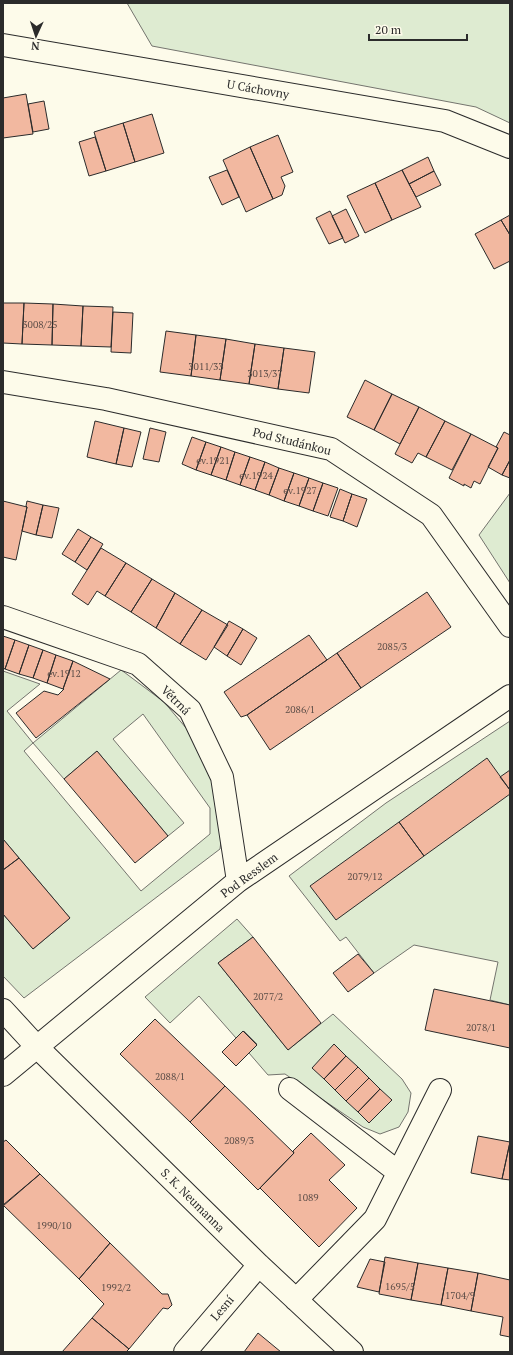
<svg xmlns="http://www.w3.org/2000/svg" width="513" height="1355" font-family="'PT Serif',serif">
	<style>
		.green { fill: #deebd1; stroke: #74746e; fill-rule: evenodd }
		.building { fill: #f2b8a0; stroke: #2b2b2b }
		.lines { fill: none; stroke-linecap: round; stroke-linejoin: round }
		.minor-casing { stroke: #2b2b2b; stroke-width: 24 }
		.minor { stroke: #fdfbea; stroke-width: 22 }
		.labels { text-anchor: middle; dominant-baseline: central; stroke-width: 3; stroke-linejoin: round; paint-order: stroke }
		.number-label { font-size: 10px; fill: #5d4e48 }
		.street-label { font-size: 12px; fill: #2b2b2b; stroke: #fdfbea }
	</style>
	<rect width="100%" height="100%" fill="#fdfbea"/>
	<!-- green -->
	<path class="green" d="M 127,3 L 510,3 L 510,123 L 476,107 L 152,46 Z
		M 510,493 L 510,583 L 479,535 Z
		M 121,670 L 124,672 L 164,702 L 192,735 L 212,773 L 222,833 L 220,849 L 24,998 L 3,976 L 3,914 L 33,949 L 70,918 L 3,839 L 3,671 L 40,684 L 7,711 L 33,743 ZM 143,714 L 210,808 L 210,834 L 141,891 L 24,751 L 33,743 L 64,779 L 97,751 L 168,836 L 184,823 L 113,739 Z
		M 510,721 L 510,1005 L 490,1000 L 498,962 L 414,945 L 374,973 L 346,937 L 340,941 L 289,876 L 386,803 Z
		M 237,919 L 253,937 L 218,963 L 288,1050 L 333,1014 L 402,1079 L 411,1093 L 408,1112 L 399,1127 L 380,1134 L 363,1127 L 285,1074 L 268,1075 L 249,1053 L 257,1044 L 244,1031 L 236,1038 L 199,996 L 170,1023 L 145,997 Z"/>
	<!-- building -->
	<path class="building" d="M 26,94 L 33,134 L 3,138 L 3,98 Z
		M 44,101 L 49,129 L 33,132 L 28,104 Z
		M 152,114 L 164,153 L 135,162 L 123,123 Z
		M 123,123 L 135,162 L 106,171 L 94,132 Z
		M 278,135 L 293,172 L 281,177 L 285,186 L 282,195 L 273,199 L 250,147 Z
		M 95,137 L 106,171 L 89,176 L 79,142 Z
		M 250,147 L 273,199 L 246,212 L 223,160 Z
		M 428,157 L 434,171 L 409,184 L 402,170 Z
		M 227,170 L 239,197 L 222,205 L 209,177 Z
		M 402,170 L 421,207 L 392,220 L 375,183 Z
		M 434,171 L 441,185 L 416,197 L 409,184 Z
		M 375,183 L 392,220 L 365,233 L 347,196 Z
		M 346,209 L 359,236 L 345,243 L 332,216 Z
		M 330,211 L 343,238 L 329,244 L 316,218 Z
		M 510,215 L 510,235 L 501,220 Z
		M 501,220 L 510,235 L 510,261 L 494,269 L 475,234 Z
		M 3,303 L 24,303 L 22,344 L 3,343 Z
		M 24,303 L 53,304 L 52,345 L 22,344 Z
		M 53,304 L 83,306 L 81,346 L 52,345 Z
		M 83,306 L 113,307 L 111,347 L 81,346 Z
		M 113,312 L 133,313 L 131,353 L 111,352 Z
		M 166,331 L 196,335 L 191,376 L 160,372 Z
		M 196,335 L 226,339 L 220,380 L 191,376 Z
		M 226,339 L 255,344 L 249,384 L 220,380 Z
		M 255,344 L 284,348 L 278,389 L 249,384 Z
		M 284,348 L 315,352 L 309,393 L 278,389 Z
		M 365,380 L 392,394 L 374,430 L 347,417 Z
		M 392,394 L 419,407 L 400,444 L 374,430 Z
		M 419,407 L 445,421 L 426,457 L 418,453 L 412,463 L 395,454 Z
		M 95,421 L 124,428 L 116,464 L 87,457 Z
		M 445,421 L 471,434 L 452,470 L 426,457 Z
		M 124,428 L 141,432 L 132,467 L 116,464 Z
		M 150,428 L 166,432 L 159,462 L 143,459 Z
		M 504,432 L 510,435 L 510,460 L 502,475 L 488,467 L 498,448 L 496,447 Z
		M 471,434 L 498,448 L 480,484 L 474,481 L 471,488 L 464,484 L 464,486 L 449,478 Z
		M 192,437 L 206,442 L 196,470 L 182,464 Z
		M 206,442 L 221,447 L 211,475 L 196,470 Z
		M 221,447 L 235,452 L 226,480 L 211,475 Z
		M 235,452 L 250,457 L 240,485 L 226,480 Z
		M 250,457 L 265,462 L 255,490 L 240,485 Z
		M 510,460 L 510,478 L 502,475 Z
		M 265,462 L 279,468 L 269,495 L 255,490 Z
		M 279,468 L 294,473 L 284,501 L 269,495 Z
		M 294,473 L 309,478 L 299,506 L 284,501 Z
		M 309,478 L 323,483 L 313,511 L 299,506 Z
		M 323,483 L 338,488 L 328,516 L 313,511 Z
		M 340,489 L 352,494 L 343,521 L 330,517 Z
		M 352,494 L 367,499 L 357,527 L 343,521 Z
		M 3,501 L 27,507 L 16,560 L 3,557 Z
		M 27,501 L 43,505 L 36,535 L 22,531 L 27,507 L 26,506 Z
		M 43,505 L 59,508 L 52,538 L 36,535 Z
		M 78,529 L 91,537 L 75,562 L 62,554 Z
		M 91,537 L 103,544 L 87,570 L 75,562 Z
		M 101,548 L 126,563 L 105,596 L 97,591 L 88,605 L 72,594 Z
		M 126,563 L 152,579 L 131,612 L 105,596 Z
		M 152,579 L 175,593 L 156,628 L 131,612 Z
		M 427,592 L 451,627 L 361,688 L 337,653 Z
		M 175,593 L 202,610 L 180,644 L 156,628 Z
		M 202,610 L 228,625 L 206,660 L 180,644 Z
		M 229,621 L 243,629 L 227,656 L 214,647 Z
		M 243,629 L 257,638 L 241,665 L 227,656 Z
		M 309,635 L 327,660 L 247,715 L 241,717 L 224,692 Z
		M 3,636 L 15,640 L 5,669 L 3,668 Z
		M 15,640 L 29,645 L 19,674 L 5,669 Z
		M 29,645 L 43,650 L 33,678 L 19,674 Z
		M 43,650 L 56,655 L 47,683 L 33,678 Z
		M 337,653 L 361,688 L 270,750 L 247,715 Z
		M 56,655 L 73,661 L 63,689 L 47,683 Z
		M 73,661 L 110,679 L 36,738 L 16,713 L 44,691 L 58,695 L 64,689 L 63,689 Z
		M 97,751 L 168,836 L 135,863 L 64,779 Z
		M 487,758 L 510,790 L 510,794 L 424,856 L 399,822 Z
		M 510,770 L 510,790 L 500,777 Z
		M 399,822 L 424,856 L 336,920 L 310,886 Z
		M 3,839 L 19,858 L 3,870 Z
		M 19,858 L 70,918 L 33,949 L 3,914 L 3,870 Z
		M 253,937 L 321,1023 L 288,1050 L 218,963 Z
		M 358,954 L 374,973 L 348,992 L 333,973 Z
		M 434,989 L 510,1005 L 510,1048 L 425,1030 Z
		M 155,1019 L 225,1086 L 190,1122 L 120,1054 Z
		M 243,1031 L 257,1045 L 236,1066 L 222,1052 Z
		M 334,1044 L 346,1056 L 324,1079 L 312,1068 Z
		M 346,1056 L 358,1067 L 335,1090 L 324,1079 Z
		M 358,1067 L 369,1078 L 346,1101 L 335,1090 Z
		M 369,1078 L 380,1089 L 358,1112 L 346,1101 Z
		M 225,1086 L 294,1153 L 258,1190 L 190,1122 Z
		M 380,1089 L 392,1100 L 369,1123 L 358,1112 Z
		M 311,1133 L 345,1165 L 329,1180 L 357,1208 L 319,1247 L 260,1188 L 294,1153 L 293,1151 Z
		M 478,1136 L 510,1142 L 502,1179 L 471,1173 Z
		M 6,1140 L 40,1174 L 3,1206 L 3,1142 Z
		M 510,1142 L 510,1180 L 502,1179 Z
		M 40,1174 L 110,1243 L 79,1279 L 3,1205 Z
		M 110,1243 L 162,1294 L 168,1294 L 172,1305 L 168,1309 L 163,1308 L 129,1349 L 92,1318 L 104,1304 L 79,1279 Z
		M 385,1257 L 418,1263 L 411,1300 L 379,1294 Z
		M 370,1259 L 385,1262 L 379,1292 L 357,1287 Z
		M 418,1263 L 448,1268 L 441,1305 L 411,1300 Z
		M 448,1268 L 478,1273 L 471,1311 L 441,1305 Z
		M 478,1273 L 510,1280 L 510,1337 L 500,1335 L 503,1317 L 471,1311 Z
		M 92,1318 L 129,1349 L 126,1352 L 62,1352 Z
		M 258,1333 L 281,1352 L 244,1352 Z"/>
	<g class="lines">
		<defs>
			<path id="minor" d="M 3,45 L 445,121 L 510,147
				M 3,382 L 106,399 L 331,449 L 431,515 L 510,626
				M 3,617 L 138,664 L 190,710 L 222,777 L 238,881
				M 3,1010 L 37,1047 L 259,1265 L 352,1352
				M 3,1075 L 238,881 L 510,696
				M 290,1089 L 398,1172
				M 296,1300 L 375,1219 L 440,1090
				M 185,1352 L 259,1265"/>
		</defs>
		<!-- minor casing -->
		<use href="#minor" class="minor-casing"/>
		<!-- minor -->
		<use href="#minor" class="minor"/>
	</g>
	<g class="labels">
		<!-- number labels -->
		<g class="number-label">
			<text x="40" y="324">3008/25</text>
			<text x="206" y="366">3011/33</text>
			<text x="265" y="373">3013/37</text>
			<text x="213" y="460">ev.1921</text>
			<text x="256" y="475">ev.1924</text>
			<text x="300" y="490">ev.1927</text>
			<text x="392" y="646">2085/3</text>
			<text x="64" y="673">ev.1912</text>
			<text x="300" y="709">2086/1</text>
			<text x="365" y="876">2079/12</text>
			<text x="268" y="996">2077/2</text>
			<text x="481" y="1027">2078/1</text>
			<text x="170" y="1076">2088/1</text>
			<text x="239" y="1140">2089/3</text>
			<text x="308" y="1197">1089</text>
			<text x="54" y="1225">1990/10</text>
			<text x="400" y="1286">1695/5</text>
			<text x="116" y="1287">1992/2</text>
			<text x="460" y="1295">1704/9</text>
		</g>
		<!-- street labels -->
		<g class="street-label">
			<text transform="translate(258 89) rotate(10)">U Cáchovny</text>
			<text transform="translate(292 441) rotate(14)">Pod Studánkou</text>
			<text transform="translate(176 700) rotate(45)">Větrná</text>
			<text transform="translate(249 875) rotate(-36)">Pod Resslem</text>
			<text transform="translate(193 1200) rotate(45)">S. K. Neumanna</text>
			<text transform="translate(222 1308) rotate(-50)">Lesní</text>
		</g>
	</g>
	<!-- border -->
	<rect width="513" height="1355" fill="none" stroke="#2b2b2b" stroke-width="8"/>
	<!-- north arrow -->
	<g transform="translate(36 36) rotate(183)" stroke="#fdfbea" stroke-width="3" paint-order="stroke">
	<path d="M0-3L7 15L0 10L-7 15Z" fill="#2b2b2b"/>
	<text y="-6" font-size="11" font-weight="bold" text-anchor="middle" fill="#2b2b2b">N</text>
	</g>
	<!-- scale -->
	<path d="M369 34v6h98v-6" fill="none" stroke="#2b2b2b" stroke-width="2"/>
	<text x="375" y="34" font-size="12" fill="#2b2b2b" stroke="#fdfbea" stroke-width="3" paint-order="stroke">20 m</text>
</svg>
